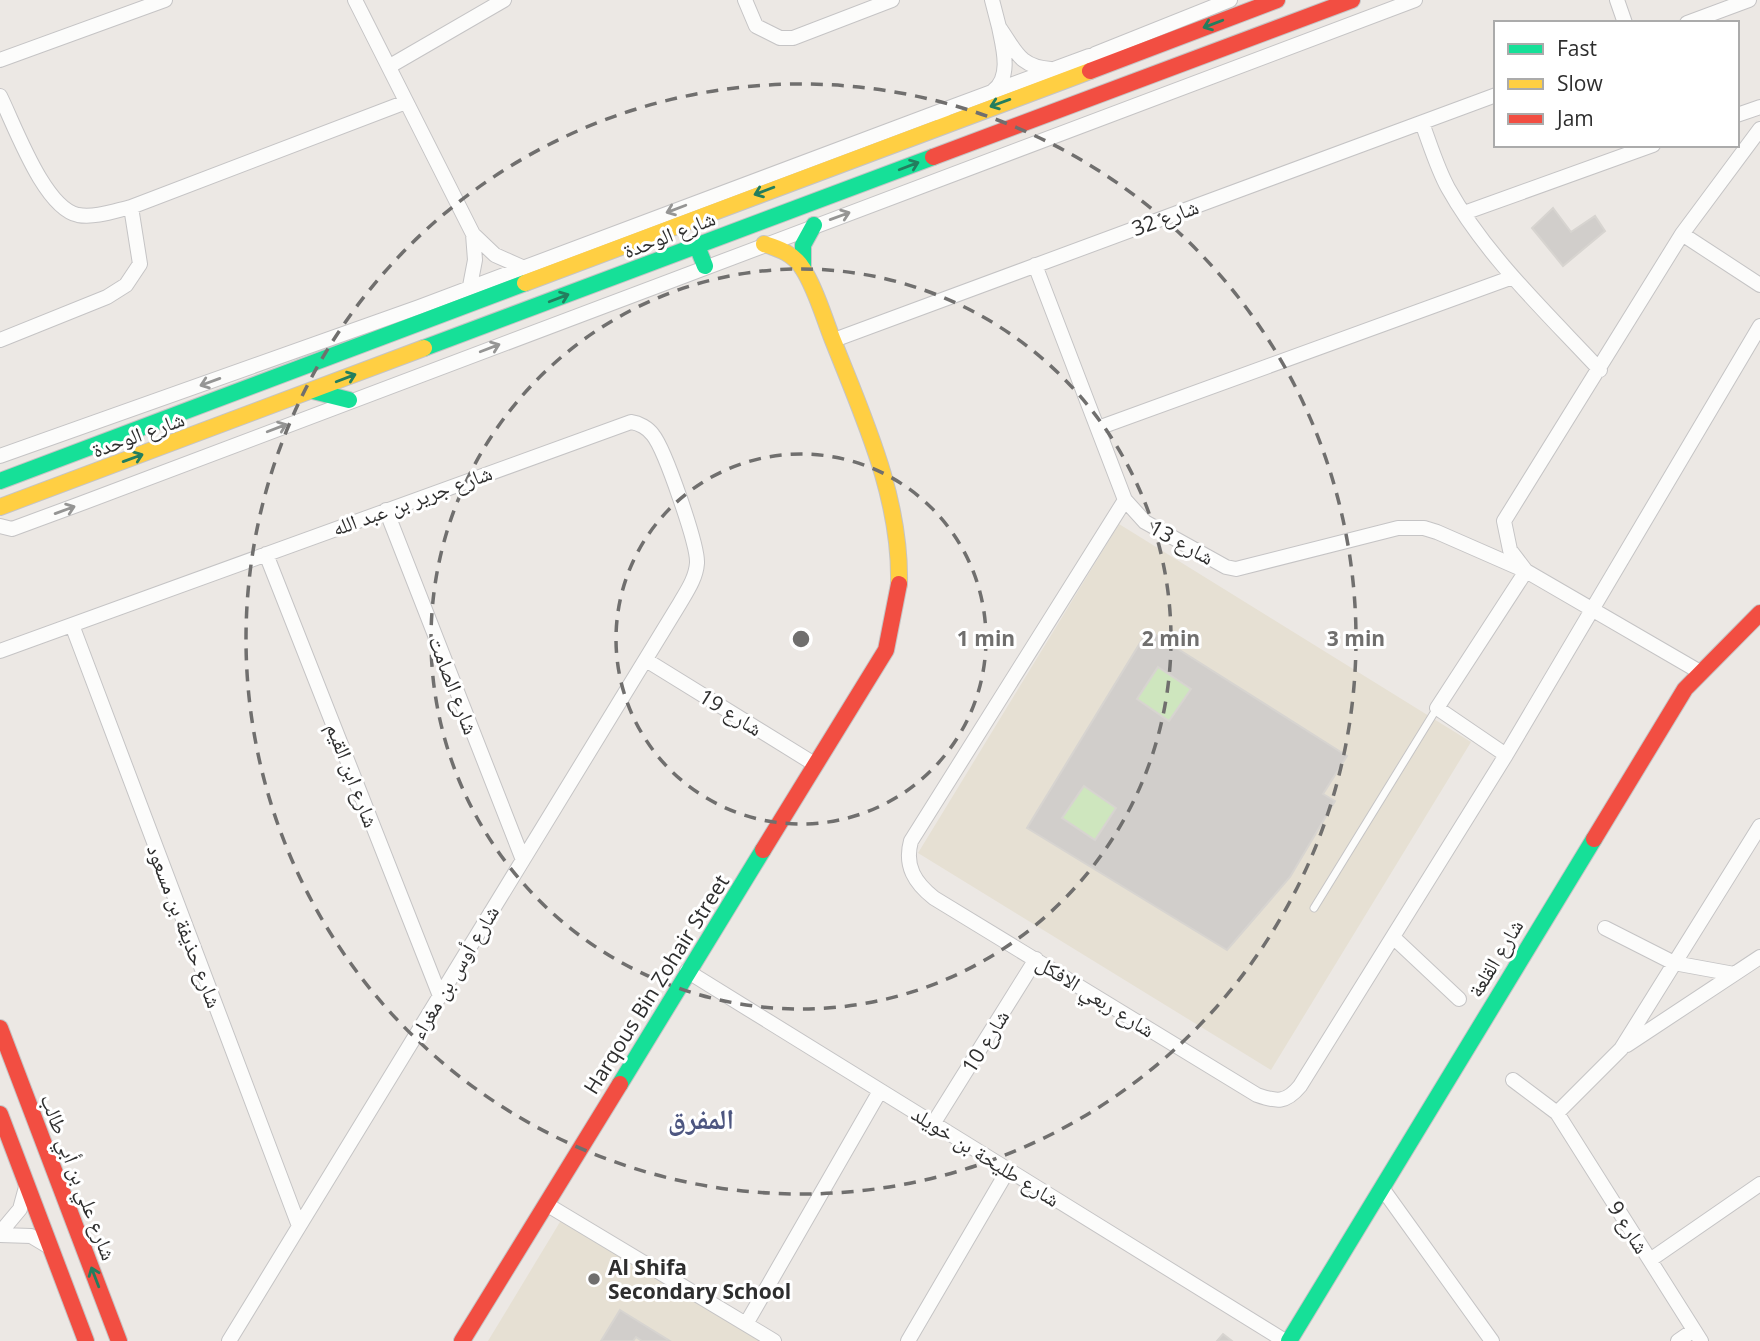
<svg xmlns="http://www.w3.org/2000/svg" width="1760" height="1341" font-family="'Open Sans','Noto Naskh Arabic',sans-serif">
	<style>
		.education { fill: #e6e0d3 }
		.green { fill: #cee6be }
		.building { fill: #d1cecb; stroke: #d7d4d0; stroke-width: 2; fill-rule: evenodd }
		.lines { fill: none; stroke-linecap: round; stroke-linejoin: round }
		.lane-casing { stroke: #c5c4c5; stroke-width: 9 }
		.street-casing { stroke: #c5c4c5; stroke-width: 16 }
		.fast-casing { stroke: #c5c4c5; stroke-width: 18 }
		.slow-casing { stroke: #c5c4c5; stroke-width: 18 }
		.jam-casing { stroke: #c5c4c5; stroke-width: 18 }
		.lane { stroke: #fcfcfb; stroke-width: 7 }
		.street { stroke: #fcfcfb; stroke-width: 14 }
		.fast { stroke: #16e098; stroke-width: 16 }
		.slow { stroke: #ffcf43; stroke-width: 16 }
		.jam { stroke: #f24e42; stroke-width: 16 }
		.oneway { stroke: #237e5e }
		.oneway2 { stroke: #959594 }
		.ring { fill: none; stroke: #706f6e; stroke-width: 3.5; stroke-dasharray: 12 9 }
		.poi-dot { fill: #706f6e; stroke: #fff; stroke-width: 2.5 }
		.labels { text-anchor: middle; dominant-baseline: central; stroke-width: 6; stroke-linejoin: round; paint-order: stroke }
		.street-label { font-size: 21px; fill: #2e2e2e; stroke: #fff }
		.poi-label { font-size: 21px; font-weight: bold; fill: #2e2e2e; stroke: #fff; text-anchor: start }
		.district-label { font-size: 28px; font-weight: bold; fill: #4d5680; stroke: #fff }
		.centre { fill: #706f6e; stroke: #fff; stroke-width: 3.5 }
		.ring-label { font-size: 21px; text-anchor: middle; font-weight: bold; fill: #706f6e; stroke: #fff; stroke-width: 6; stroke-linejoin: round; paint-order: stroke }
	</style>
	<rect width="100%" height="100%" fill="#ece8e4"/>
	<!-- education -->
	<path class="education" d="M 1119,524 L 1471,742 L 1271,1070 L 918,853 Z
		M 563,1217 L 765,1341 L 488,1341 Z"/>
	<!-- green -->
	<path class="green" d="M 1158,667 L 1191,689 L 1169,721 L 1137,699 Z
		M 1084,786 L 1116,808 L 1095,840 L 1062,818 Z"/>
	<!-- building -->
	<path class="building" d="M 1553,208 L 1571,232 L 1595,216 L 1605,231 L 1563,266 L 1532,228 Z
		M 1148,630 L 1347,756 L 1323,794 L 1335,801 L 1290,877 L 1227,950 L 1027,828 ZM 1158,667 L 1191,689 L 1169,721 L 1137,699 ZM 1084,786 L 1116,808 L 1095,840 L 1062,818 Z
		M 620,1310 L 670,1341 L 642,1341 L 636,1337 L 633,1341 L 601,1341 Z
		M 1223,1334 L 1232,1341 L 1217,1341 Z"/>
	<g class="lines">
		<defs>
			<path id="lane" d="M 1314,908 L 1437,708"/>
			<path id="street" d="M 355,0 L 473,234 L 495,255 L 522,267
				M 745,0 L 756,26 L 780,38 L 793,38 L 892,0
				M 992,0 L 999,27
				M 1617,0 L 1625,23
				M 1687,23 L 1749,0
				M 1095,54 L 1230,0
				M 0,60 L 165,0
				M 390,66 L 504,0
				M 993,91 C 1012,77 1003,47 999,27 C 1016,51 1019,67 1051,69
				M 0,96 C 15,126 44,208 78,215 C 95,218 114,211 131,207
				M 941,114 L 946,109 L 1089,56 L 1116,56
				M 1737,115 L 1760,107
				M 1422,123 C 1430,144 1437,168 1448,188 C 1486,256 1547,313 1600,370
				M 1464,213 L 1653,145
				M 1682,234 L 1760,285
				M 1035,265 L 1125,500 L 1145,522 L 1226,567 L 1236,569 L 1398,528 L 1424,528 L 1437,532 L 1526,571 L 1437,708 L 1506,755 L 1300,1086 C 1286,1103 1277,1102 1257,1095 L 934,898 C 915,883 904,866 911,841 L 1125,500
				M 470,286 L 475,260 L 473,234
				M 0,340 L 107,297 L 126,285 L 140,264 L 131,207 L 406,102
				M 834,340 L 1496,95
				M 1098,428 L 1513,277
				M 0,456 L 419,307 L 946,109
				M 386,510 L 523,860
				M 0,526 L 12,529 L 77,505 L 1415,0
				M 266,554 L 440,996
				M 72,625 L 299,1226
				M 0,651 L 631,422 C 639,423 648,428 653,435 C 665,450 698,545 697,563 C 696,578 687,591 680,603 L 229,1341
				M 646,660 L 816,765
				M 1700,672 L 1526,571 L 1510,550 L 1504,521 L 1682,234 L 1760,129
				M 1506,755 L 1760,326
				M 1605,928 L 1674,963 L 1734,974
				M 1393,937 L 1459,999
				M 687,971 L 1285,1341
				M 1627,1045 L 1760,957
				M 1513,1080 L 1557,1113 L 1701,1341
				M 1557,1113 L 1621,1049 L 1760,826
				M 933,1124 L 1036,959
				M 1382,1188 L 1492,1341
				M 546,1204 L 774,1341
				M 0,1233 L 20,1209 L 26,1187
				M 0,1235 L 31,1236 L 51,1248
				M 1650,1260 L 1760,1184
				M 746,1324 L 880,1091
				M 908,1341 L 1008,1170
				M 1678,1341 L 1694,1330"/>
			<path id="fast" d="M 697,246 L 705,266
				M 803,268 L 803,245 L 814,225
				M 424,348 L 933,157
				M 313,391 L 349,400
				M 0,481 L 525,283
				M 620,1084 L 763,850
				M 1289,1341 L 1594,839"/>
			<path id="slow" d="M 764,244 C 780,249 794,254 803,269 C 817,291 824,319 834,343 C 865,421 901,499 899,584
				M 525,283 L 1090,71
				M 0,507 L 424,348"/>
			<path id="jam" d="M 1090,71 L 1277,0
				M 933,157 L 1352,0
				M 1594,839 L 1685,689 L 1760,613
				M 763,850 L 886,650 L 899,584
				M 0,1028 L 119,1341
				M 0,1114 L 86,1341
				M 462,1341 L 620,1084"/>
		</defs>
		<!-- lane casing -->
		<use href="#lane" class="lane-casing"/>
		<!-- street casing -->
		<use href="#street" class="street-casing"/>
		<!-- fast casing -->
		<use href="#fast" class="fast-casing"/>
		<!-- slow casing -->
		<use href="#slow" class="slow-casing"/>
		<!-- jam casing -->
		<use href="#jam" class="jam-casing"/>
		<!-- lane -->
		<use href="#lane" class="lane"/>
		<!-- street -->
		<use href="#street" class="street"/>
		<!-- fast -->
		<use href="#fast" class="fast"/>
		<!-- slow -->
		<use href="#slow" class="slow"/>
		<!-- jam -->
		<use href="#jam" class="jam"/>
	</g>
	<!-- one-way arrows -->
	<defs><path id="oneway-shaft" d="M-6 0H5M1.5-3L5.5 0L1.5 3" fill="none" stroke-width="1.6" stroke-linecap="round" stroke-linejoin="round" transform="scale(1.75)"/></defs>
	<g class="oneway">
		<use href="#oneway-shaft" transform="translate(1213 24) rotate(159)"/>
		<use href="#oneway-shaft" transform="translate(1000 103) rotate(160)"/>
		<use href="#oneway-shaft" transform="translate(909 166) rotate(-21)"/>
		<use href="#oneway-shaft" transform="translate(764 191) rotate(159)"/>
		<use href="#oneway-shaft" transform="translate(559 298) rotate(-21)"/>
		<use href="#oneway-shaft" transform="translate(346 378) rotate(-21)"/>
		<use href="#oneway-shaft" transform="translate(133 458) rotate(-20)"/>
		<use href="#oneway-shaft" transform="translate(95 1277) rotate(-111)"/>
	</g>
	<g class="oneway2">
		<use href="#oneway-shaft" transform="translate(676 209) rotate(159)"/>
		<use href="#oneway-shaft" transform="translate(840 216) rotate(-20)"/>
		<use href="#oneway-shaft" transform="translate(490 348) rotate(-21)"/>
		<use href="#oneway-shaft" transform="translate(210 382) rotate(160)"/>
		<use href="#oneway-shaft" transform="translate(277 428) rotate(-21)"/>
		<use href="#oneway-shaft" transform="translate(65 510) rotate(-20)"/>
	</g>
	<!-- distance rings -->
	<g class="ring">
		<circle cx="801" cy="639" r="185"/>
		<circle cx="801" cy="639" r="370"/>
		<circle cx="801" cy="639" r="555"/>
	</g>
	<!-- markers -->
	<circle class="poi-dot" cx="594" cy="1279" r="7"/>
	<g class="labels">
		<!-- street labels -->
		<g class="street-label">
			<text transform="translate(1165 217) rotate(-20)">شارع 32</text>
			<text transform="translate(669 234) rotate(-21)">شارع الوحدة</text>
			<text transform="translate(138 434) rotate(-20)">شارع الوحدة</text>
			<text transform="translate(412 500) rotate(-20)">شارع جرير بن عبد الله</text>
			<text transform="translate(1182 542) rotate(29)">شارع 13</text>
			<text transform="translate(454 685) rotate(69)">شارع الصامت</text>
			<text transform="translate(731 712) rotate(32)">شارع 19</text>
			<text transform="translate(353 775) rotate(69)">شارع ابن القيم</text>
			<text transform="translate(185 926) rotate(69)">شارع حذيفة بن مسعود</text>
			<text transform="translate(1495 958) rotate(-59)">شارع القلعة</text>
			<text transform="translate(454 972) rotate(-59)">شارع أوس بن مغراء</text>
			<text transform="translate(656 984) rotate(-58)">Harqous Bin Zohair Street</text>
			<text transform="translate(1096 996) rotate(32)">شارع ربعي الافكل</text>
			<text transform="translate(985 1041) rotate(-58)">شارع 10</text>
			<text transform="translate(986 1156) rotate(32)">شارع طليحة بن خويلد</text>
			<text transform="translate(79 1177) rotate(69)">شارع علي بن أبي طالب</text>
			<text transform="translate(1629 1227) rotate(58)">شارع 9</text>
		</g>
		<!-- poi labels -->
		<g class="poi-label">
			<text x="608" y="1267">Al Shifa<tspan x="608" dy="24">Secondary School</tspan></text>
		</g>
		<!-- district labels -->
		<g class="district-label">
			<text x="701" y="1118">المفرق</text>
		</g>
	</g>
	<circle cx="801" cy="639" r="10" class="centre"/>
	<g class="ring-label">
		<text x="986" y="646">1 min</text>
		<text x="1171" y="646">2 min</text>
		<text x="1356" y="646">3 min</text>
	</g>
	<!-- legend -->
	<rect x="1494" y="21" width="245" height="126" fill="#ffffff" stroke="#ababab" stroke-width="2"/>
	<rect x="1508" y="44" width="35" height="10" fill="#16e098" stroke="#ababab" stroke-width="2"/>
	<text x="1557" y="56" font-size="21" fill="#2e2e2e">Fast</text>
	<rect x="1508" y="79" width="35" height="10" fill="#ffcf43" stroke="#ababab" stroke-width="2"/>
	<text x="1557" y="91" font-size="21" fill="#2e2e2e">Slow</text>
	<rect x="1508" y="114" width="35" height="10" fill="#f24e42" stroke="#ababab" stroke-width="2"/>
	<text x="1557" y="126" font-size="21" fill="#2e2e2e">Jam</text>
</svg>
